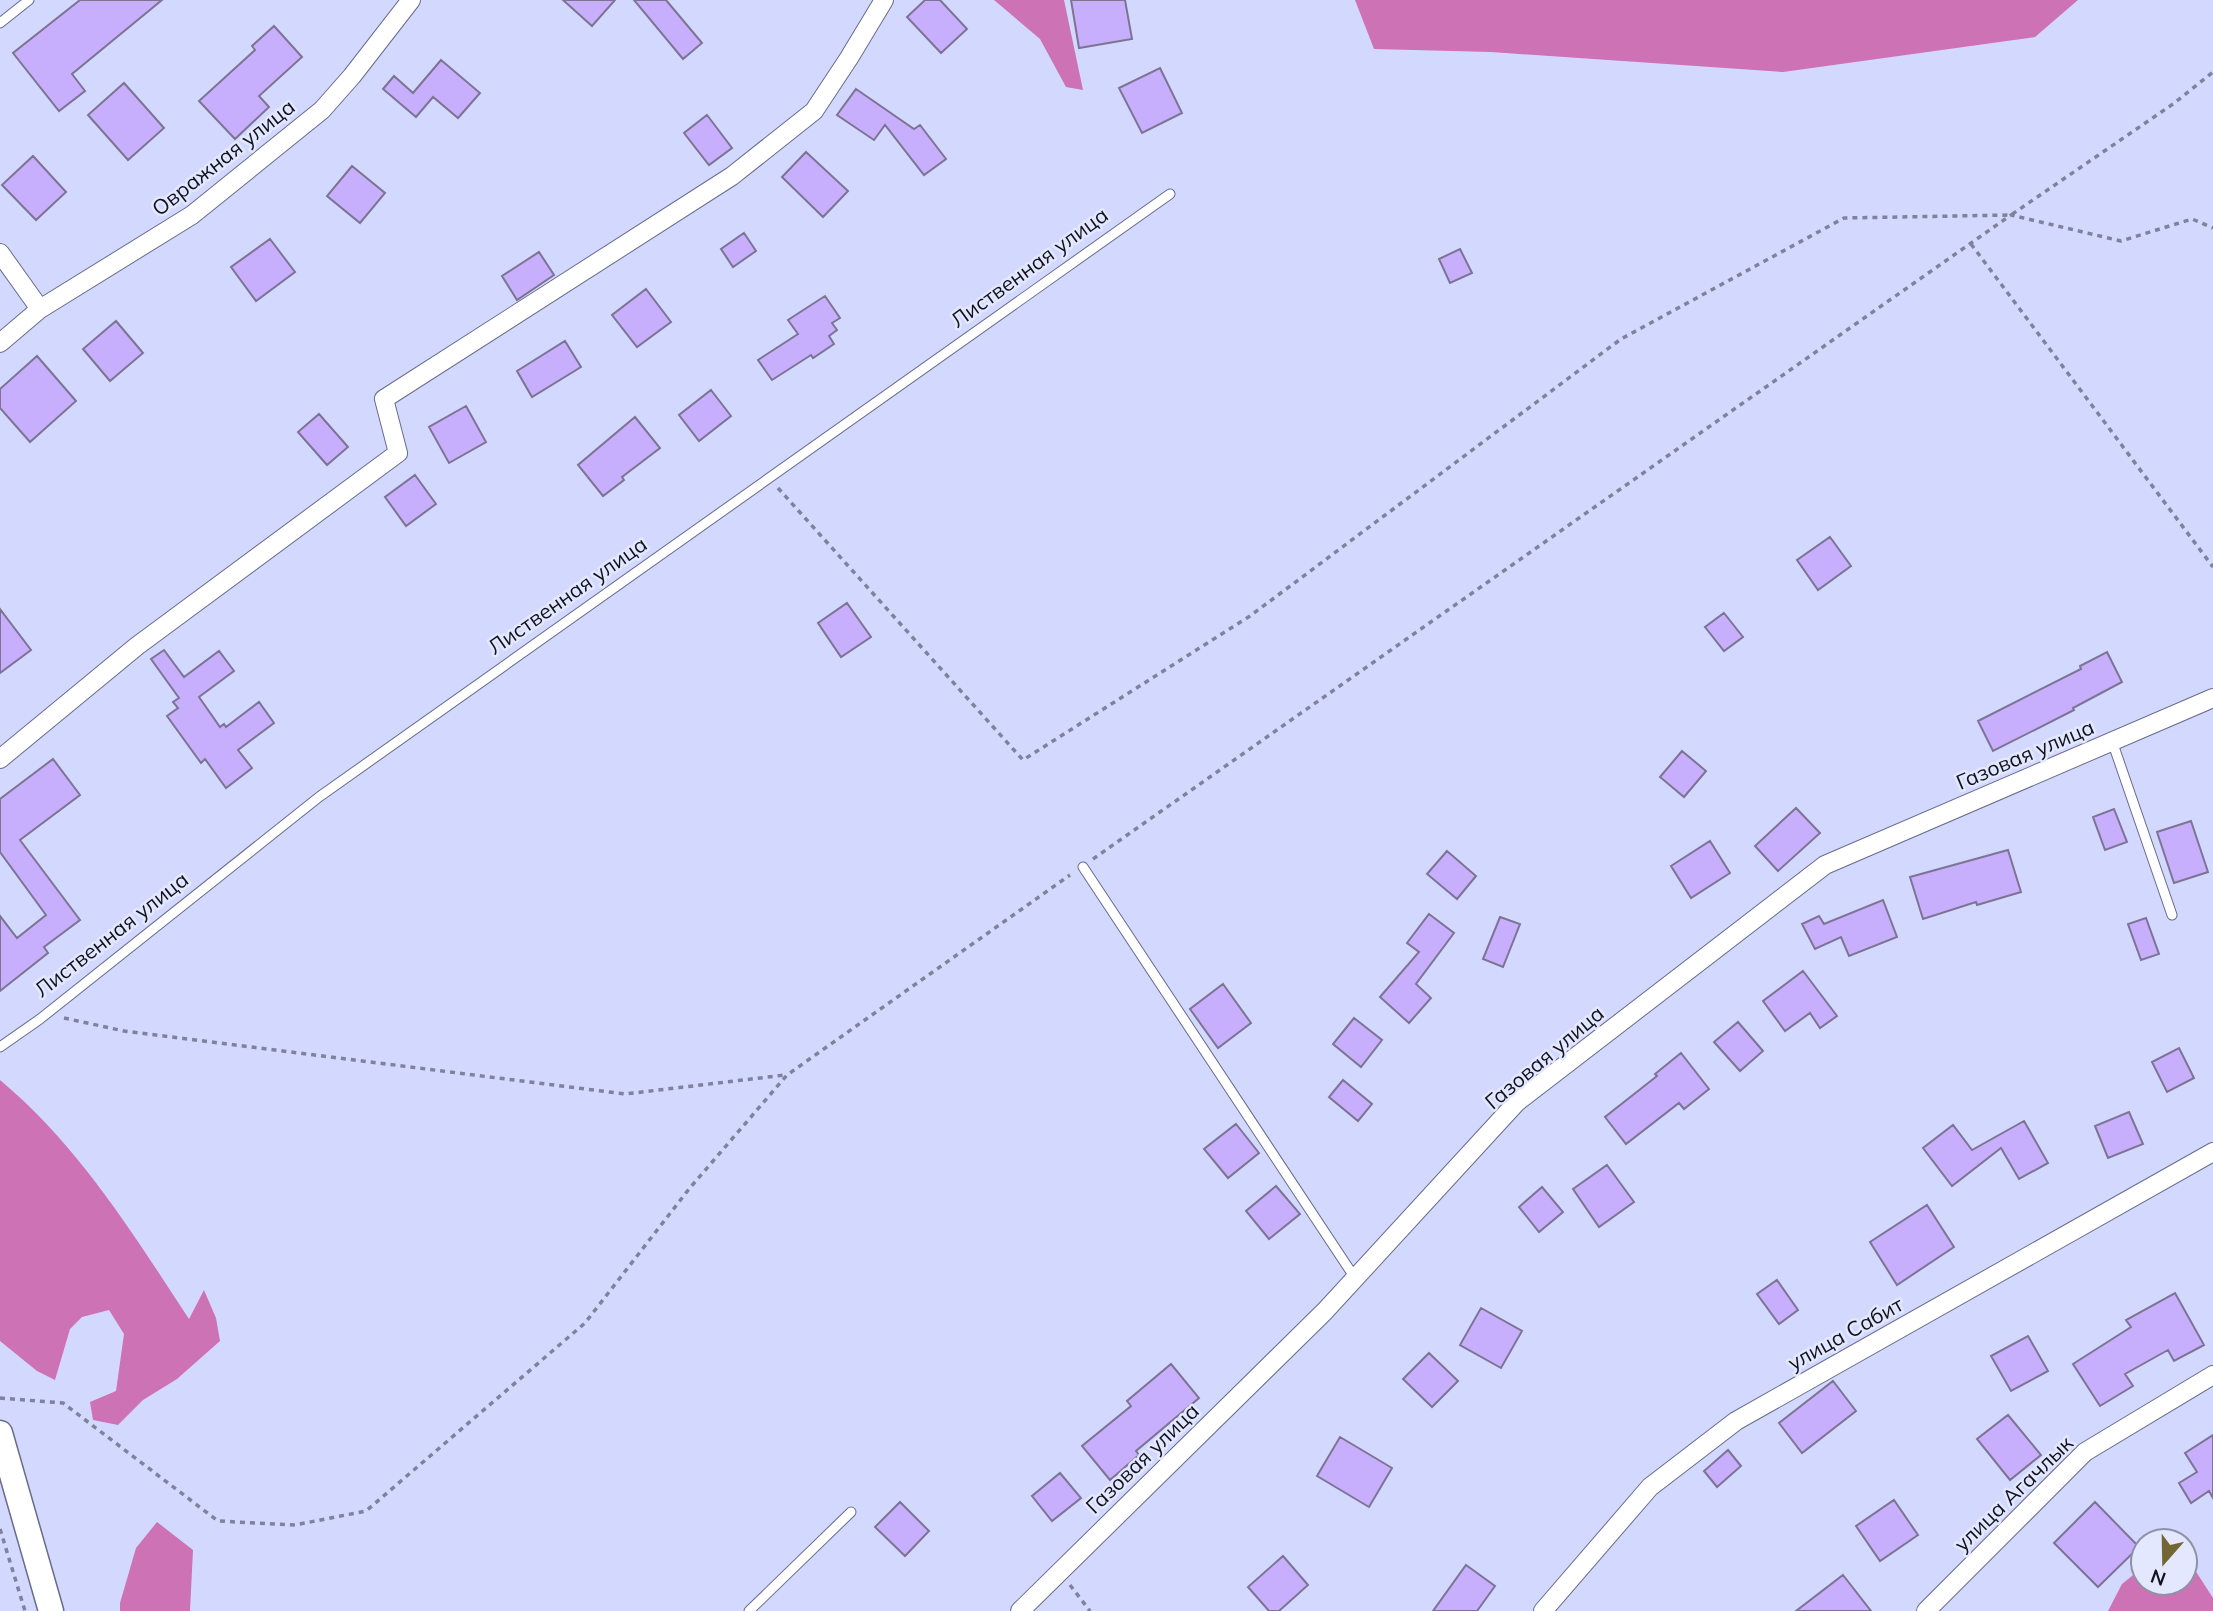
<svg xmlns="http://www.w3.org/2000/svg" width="2213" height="1611" font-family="Mulish,sans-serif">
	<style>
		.forest { fill: #cd72b5 }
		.building { fill: #c7affe; stroke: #7d7494; stroke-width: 2 }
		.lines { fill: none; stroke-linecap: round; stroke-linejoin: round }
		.lane-casing { stroke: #676c8c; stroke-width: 11 }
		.street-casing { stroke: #676c8c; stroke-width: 20 }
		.secondary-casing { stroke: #676c8c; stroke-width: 27 }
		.path { stroke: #7e829c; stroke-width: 3.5; stroke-dasharray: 5 5; stroke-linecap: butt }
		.lane { stroke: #fff; stroke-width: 9 }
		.street { stroke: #fff; stroke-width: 18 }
		.secondary { stroke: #fff; stroke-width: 24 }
		.labels { text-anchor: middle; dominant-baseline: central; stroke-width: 5; stroke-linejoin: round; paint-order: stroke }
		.street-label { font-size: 21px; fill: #10121e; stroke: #e4e8fe }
	</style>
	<rect width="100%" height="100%" fill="#d3d9fe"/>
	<!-- forest -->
	<path class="forest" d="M 994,0 L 1064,0 L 1083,90 L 1066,87 L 1040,39 Z
		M 1355,0 L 2078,0 L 2035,37 L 1783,72 L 1491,52 L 1374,49 Z
		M 0,1080 C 80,1147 133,1234 189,1319 L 204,1290 L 216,1318 L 220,1341 L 177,1379 L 143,1400 L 118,1425 L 93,1420 L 90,1402 L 116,1391 L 124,1334 L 109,1310 L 82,1317 L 70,1329 L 55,1380 L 37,1371 L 0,1341 Z
		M 157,1522 L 193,1550 L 190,1611 L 120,1611 L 120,1603 L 136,1548 Z
		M 2185,1559 L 2193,1567 L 2213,1598 L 2213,1611 L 2108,1611 L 2122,1584 L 2143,1567 L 2143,1583 L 2185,1583 Z"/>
	<!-- building -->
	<path class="building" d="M 80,0 L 162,0 L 72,74 L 85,91 L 59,111 L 13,53 Z
		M 563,0 L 615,0 L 592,26 Z
		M 634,0 L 666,0 L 702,43 L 683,59 Z
		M 925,0 L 940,0 L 967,29 L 941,53 L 907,17 Z
		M 1071,0 L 1125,0 L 1132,39 L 1079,48 Z
		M 274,26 L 302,57 L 259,96 L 269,107 L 235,139 L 199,101 L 255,50 L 252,46 Z
		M 441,60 L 480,93 L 458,118 L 433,97 L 416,117 L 383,89 L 394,76 L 413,93 Z
		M 1160,68 L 1182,113 L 1142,133 L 1119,88 Z
		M 124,83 L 164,128 L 128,160 L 88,115 Z
		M 856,89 L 914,129 L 920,125 L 946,159 L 924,175 L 885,125 L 874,140 L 837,115 Z
		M 707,115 L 732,148 L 709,165 L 684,133 Z
		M 806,152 L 848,191 L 823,217 L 782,177 Z
		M 33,156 L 66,192 L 36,220 L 2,185 Z
		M 352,166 L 385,193 L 360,223 L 327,196 Z
		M 744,233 L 756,251 L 733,267 L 721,249 Z
		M 270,239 L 295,272 L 256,301 L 231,267 Z
		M 1460,249 L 1472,273 L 1450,283 L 1439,259 Z
		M 539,252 L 554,275 L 517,300 L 502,276 Z
		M 646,289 L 671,322 L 637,347 L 612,315 Z
		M 825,296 L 840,318 L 832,323 L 837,330 L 829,336 L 834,344 L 813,358 L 811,355 L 772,380 L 758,360 L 798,334 L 788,320 Z
		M 116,321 L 143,353 L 110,381 L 83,349 Z
		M 565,341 L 581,367 L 532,397 L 517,371 Z
		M 37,356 L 76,401 L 30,442 L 0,408 L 0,389 Z
		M 711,390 L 731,416 L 699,441 L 679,415 Z
		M 466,406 L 486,442 L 449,463 L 429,427 Z
		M 319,414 L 348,447 L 327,465 L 298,432 Z
		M 635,417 L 660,448 L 622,477 L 624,480 L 603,496 L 578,465 Z
		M 415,475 L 436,504 L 406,526 L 385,497 Z
		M 1830,537 L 1851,566 L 1818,590 L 1797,560 Z
		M 847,603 L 871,637 L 841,657 L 818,623 Z
		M 0,609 L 31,650 L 0,673 Z
		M 1724,613 L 1743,637 L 1724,651 L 1705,627 Z
		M 164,650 L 184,677 L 219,651 L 234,671 L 199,697 L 220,727 L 224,724 L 226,727 L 259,702 L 274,723 L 238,750 L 252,768 L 226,788 L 205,759 L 201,763 L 167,716 L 178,708 L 173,702 L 179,698 L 151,659 Z
		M 2107,652 L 2122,682 L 2073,708 L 2074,710 L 1993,751 L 1978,721 L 2081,669 L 2080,666 Z
		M 1682,751 L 1706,771 L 1684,797 L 1660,777 Z
		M 53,759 L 80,795 L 20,840 L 80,920 L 44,947 L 48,953 L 0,991 L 0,916 L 17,938 L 46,915 L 0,852 L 0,799 Z
		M 1796,808 L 1820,833 L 1778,871 L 1755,846 Z
		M 2114,809 L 2127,842 L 2105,850 L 2093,817 Z
		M 2191,821 L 2208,872 L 2174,883 L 2157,832 Z
		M 1710,841 L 1730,873 L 1691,898 L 1671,866 Z
		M 2008,850 L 2021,892 L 1977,905 L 1976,902 L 1923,919 L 1910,877 Z
		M 1447,851 L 1476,876 L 1457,899 L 1427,874 Z
		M 1883,900 L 1897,937 L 1849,956 L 1841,937 L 1815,949 L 1802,924 L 1819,916 L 1824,924 Z
		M 1429,914 L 1454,933 L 1416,984 L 1431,998 L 1409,1023 L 1380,997 L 1419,952 L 1407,943 Z
		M 1500,917 L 1520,924 L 1503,967 L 1483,959 Z
		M 2146,918 L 2159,954 L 2141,960 L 2128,924 Z
		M 1803,971 L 1837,1016 L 1820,1028 L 1810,1013 L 1785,1031 L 1763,1001 Z
		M 1223,984 L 1251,1023 L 1218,1048 L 1190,1009 Z
		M 1354,1018 L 1382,1040 L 1361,1067 L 1333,1044 Z
		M 1738,1022 L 1763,1051 L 1740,1071 L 1714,1042 Z
		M 2179,1048 L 2194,1078 L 2167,1092 L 2152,1062 Z
		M 1681,1053 L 1709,1089 L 1684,1109 L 1679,1103 L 1626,1144 L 1605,1117 L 1657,1076 L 1655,1074 Z
		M 1343,1080 L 1372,1104 L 1358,1121 L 1329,1097 Z
		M 2129,1112 L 2143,1144 L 2108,1158 L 2095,1126 Z
		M 2024,1121 L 2048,1163 L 2019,1179 L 2001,1148 L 1952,1186 L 1923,1148 L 1953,1125 L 1972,1150 Z
		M 1236,1124 L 1259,1153 L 1228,1178 L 1204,1149 Z
		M 1607,1165 L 1634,1202 L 1599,1227 L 1573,1189 Z
		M 1276,1186 L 1300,1214 L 1269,1239 L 1246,1211 Z
		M 1542,1187 L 1563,1212 L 1539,1232 L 1519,1207 Z
		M 1927,1205 L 1954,1247 L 1897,1285 L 1870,1242 Z
		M 1777,1280 L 1798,1310 L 1779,1324 L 1757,1294 Z
		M 2175,1293 L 2204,1345 L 2174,1361 L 2168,1350 L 2125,1374 L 2133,1386 L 2100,1406 L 2073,1364 L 2131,1327 L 2126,1320 Z
		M 1481,1308 L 1522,1331 L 1501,1368 L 1460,1345 Z
		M 2028,1336 L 2048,1371 L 2011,1391 L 1991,1356 Z
		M 1429,1353 L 1458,1381 L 1432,1407 L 1403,1379 Z
		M 1171,1364 L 1199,1398 L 1136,1451 L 1139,1455 L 1110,1480 L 1082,1446 L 1131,1406 L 1127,1401 Z
		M 1833,1381 L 1856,1411 L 1802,1453 L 1779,1423 Z
		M 2008,1415 L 2041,1455 L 2010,1480 L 1977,1439 Z
		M 2213,1435 L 2213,1498 L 2209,1491 L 2191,1503 L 2179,1483 L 2197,1472 L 2185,1453 Z
		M 1340,1437 L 1392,1468 L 1369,1507 L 1317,1476 Z
		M 1728,1450 L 1741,1466 L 1717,1487 L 1704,1471 Z
		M 1060,1473 L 1081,1498 L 1052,1521 L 1032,1496 Z
		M 1894,1500 L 1918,1535 L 1880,1561 L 1856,1526 Z
		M 900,1502 L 929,1531 L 905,1556 L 875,1527 Z
		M 2095,1502 L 2139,1547 L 2098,1587 L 2054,1543 Z
		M 1283,1556 L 1308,1585 L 1279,1611 L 1269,1611 L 1248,1587 Z
		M 1466,1565 L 1495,1586 L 1477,1611 L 1433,1611 Z
		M 1843,1575 L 1871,1611 L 1796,1611 Z"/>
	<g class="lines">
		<defs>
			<path id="lane" d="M 0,23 L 29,0
				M 2112,741 L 2172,915
				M 1083,867 L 1355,1278
				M 0,1047 L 40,1019 L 319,797 L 1170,194
				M 749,1611 L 851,1512"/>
			<path id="street" d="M 0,253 L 40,309
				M 0,343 L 40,309 L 192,215 L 322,110 L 352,76 L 411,0
				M 0,759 L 137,646 L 398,453 L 384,399 L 732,176 L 814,111 L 849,58 L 884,0
				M 1020,1611 L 1325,1311 L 1517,1102 L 1825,865 L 2213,698
				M 1543,1611 L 1650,1487 L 1736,1421 L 2213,1152
				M 1926,1611 L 2085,1452 L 2213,1375"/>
			<path id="secondary" d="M 0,1433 L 51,1611"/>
		</defs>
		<!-- lane casing -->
		<use href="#lane" class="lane-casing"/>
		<!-- street casing -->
		<use href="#street" class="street-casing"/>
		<!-- secondary casing -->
		<use href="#secondary" class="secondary-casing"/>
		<!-- path -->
		<path class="path" d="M 1971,244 L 2213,567
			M 778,488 L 1023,760 L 1250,616 L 1621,339 L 1844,218 L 2011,215 L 2173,104 L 2213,72
			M 1093,859 L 2011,215 L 2121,241 L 2192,219 L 2213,228
			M 64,1018 L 124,1031 L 625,1094 L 785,1075
			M 0,1398 L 63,1403 L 218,1521 L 295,1525 L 366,1511 L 585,1323 L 689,1189 L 787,1075 L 1070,875
			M 0,1529 L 25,1611
			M 1070,1585 L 1090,1611"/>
		<!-- lane -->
		<use href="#lane" class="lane"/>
		<!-- street -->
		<use href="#street" class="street"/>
		<!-- secondary -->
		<use href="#secondary" class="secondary"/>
	</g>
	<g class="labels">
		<!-- street labels -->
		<g class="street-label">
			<text transform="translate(223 157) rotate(-38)">Овражная улица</text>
			<text transform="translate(1029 267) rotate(-36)">Лиственная улица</text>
			<text transform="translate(567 595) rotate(-35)">Лиственная улица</text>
			<text transform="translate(2025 754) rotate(-23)">Газовая улица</text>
			<text transform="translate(111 934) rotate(-38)">Лиственная улица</text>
			<text transform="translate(1544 1057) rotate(-40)">Газовая улица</text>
			<text transform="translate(1845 1333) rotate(-29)">улица Сабит</text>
			<text transform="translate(1142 1458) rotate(-44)">Газовая улица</text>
			<text transform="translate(2013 1493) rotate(-44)">улица Агачлык</text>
		</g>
	</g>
	<!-- north arrow -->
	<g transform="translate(2164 1562) rotate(200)"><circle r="33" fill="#e4e8fe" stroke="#8f92a4" stroke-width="2"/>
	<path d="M0-5L12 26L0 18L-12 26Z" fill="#726734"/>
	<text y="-10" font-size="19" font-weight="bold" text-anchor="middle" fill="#10121e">N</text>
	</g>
</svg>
